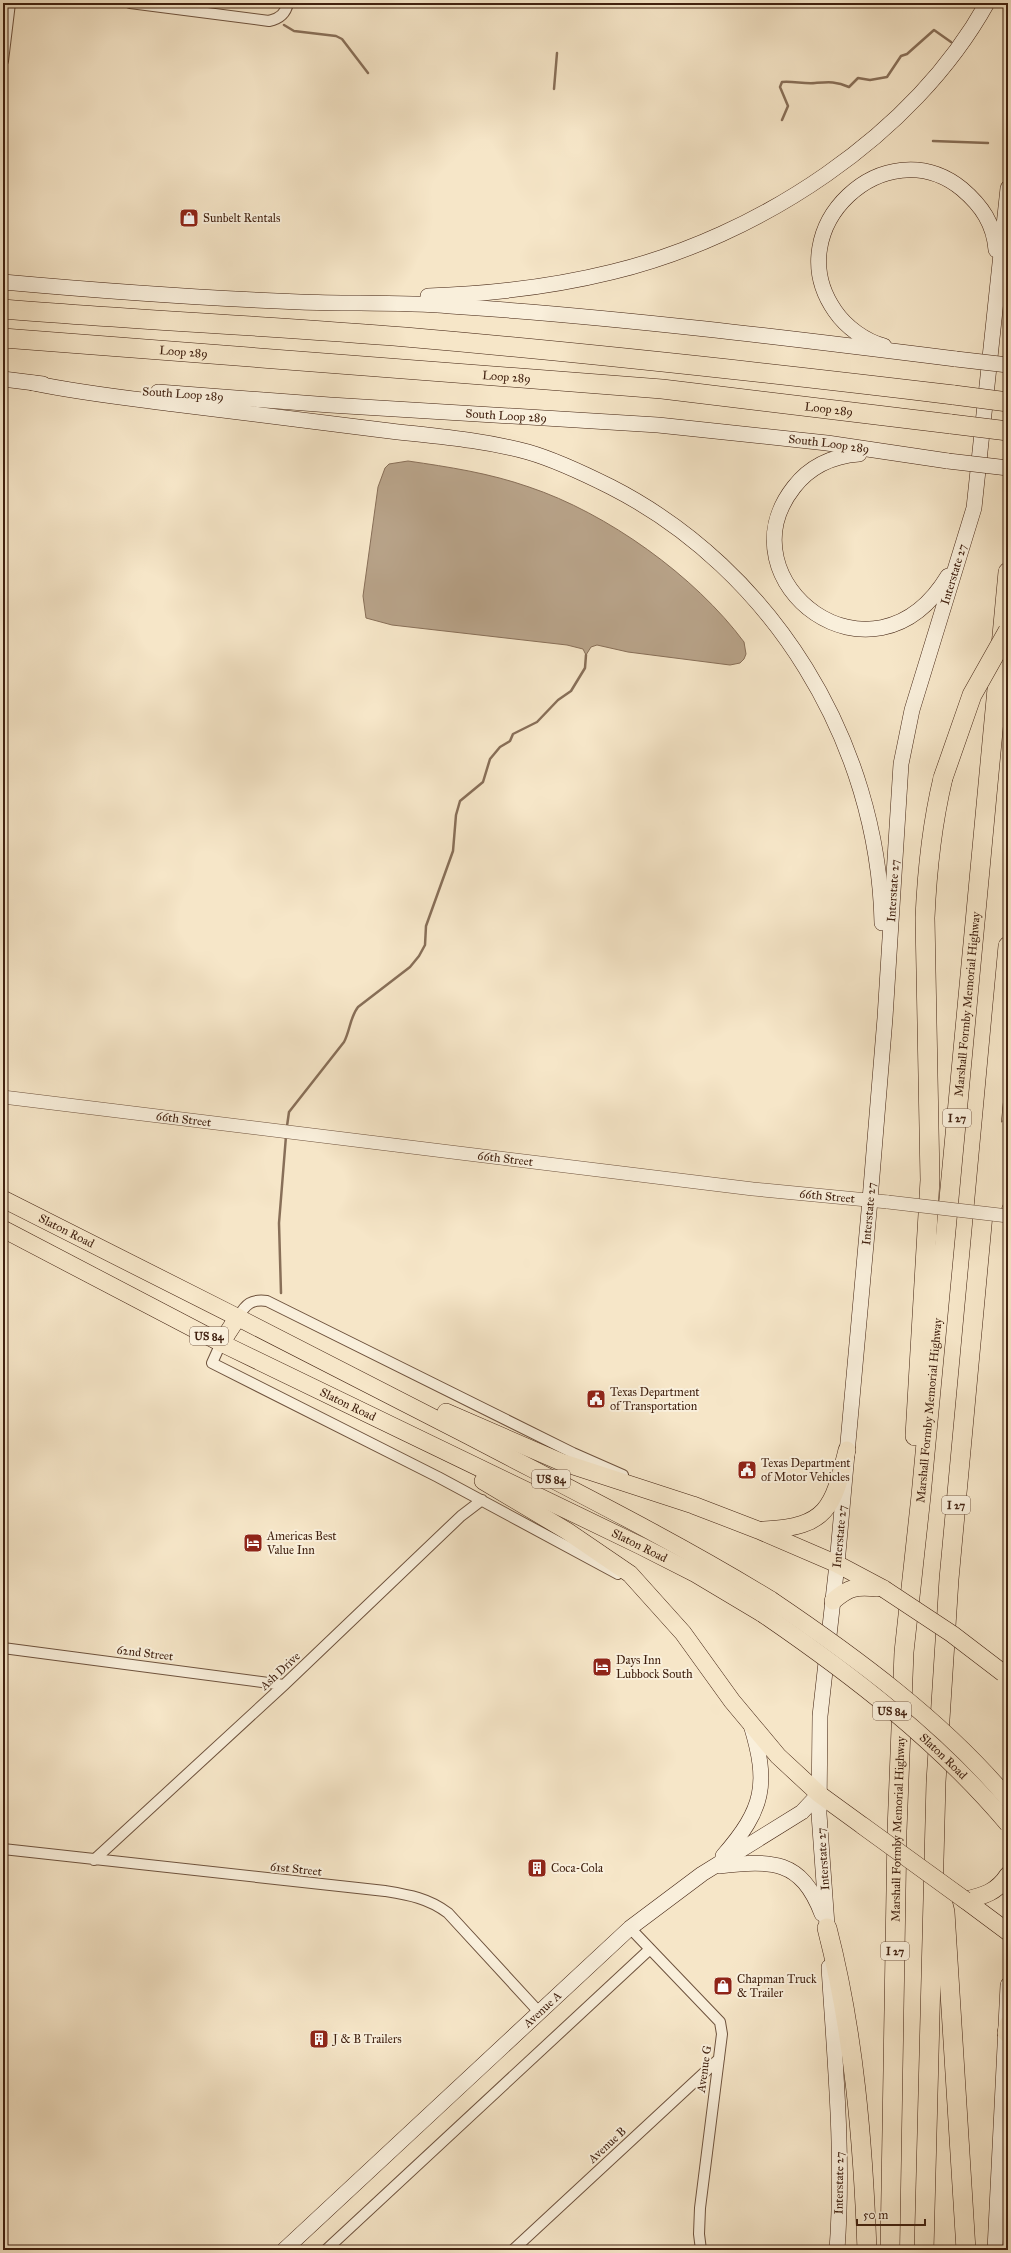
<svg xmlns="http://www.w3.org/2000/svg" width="1011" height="2253" font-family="'IM FELL Great Primer',serif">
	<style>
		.water { fill: #b8a389; stroke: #886f58 }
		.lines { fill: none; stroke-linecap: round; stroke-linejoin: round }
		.stream { stroke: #886f58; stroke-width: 2.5 }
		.minor-casing { stroke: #6e523d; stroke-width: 12 }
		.tertiary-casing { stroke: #6e523d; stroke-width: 14 }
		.secondary-casing { stroke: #40200f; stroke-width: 16 }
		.trunk-casing { stroke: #40200f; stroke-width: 18 }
		.motorway-casing { stroke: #40200f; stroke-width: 20 }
		.minor { stroke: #f9efdb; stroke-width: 10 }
		.tertiary { stroke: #f9efdb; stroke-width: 13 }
		.secondary { stroke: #f9efdb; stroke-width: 15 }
		.trunk { stroke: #f6e6c8; stroke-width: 17 }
		.motorway { stroke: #f6e6c8; stroke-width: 19 }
		.tertiary-bridge-casing { stroke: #6e523d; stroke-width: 14; stroke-linecap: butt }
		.secondary-bridge-casing { stroke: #40200f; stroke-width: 16; stroke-linecap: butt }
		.trunk-bridge-casing { stroke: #40200f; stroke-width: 18; stroke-linecap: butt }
		.motorway-bridge-casing { stroke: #40200f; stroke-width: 20; stroke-linecap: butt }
		.tertiary-bridge { stroke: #f9efdb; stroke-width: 13 }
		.secondary-bridge { stroke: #f9efdb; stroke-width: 15 }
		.trunk-bridge { stroke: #f6e6c8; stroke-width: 17 }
		.motorway-bridge { stroke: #f6e6c8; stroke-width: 19 }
		.labels { text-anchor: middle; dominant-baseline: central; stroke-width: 4; stroke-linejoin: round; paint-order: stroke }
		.shield { fill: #f9efdb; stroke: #785e4c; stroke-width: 1 }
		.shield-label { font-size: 11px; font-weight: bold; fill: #40200f }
		.poi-label { font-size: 12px; fill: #40200f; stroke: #f9efdb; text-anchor: start }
		.street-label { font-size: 12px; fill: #40200f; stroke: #f9efdb }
	</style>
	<rect width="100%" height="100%" fill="#f6e6c8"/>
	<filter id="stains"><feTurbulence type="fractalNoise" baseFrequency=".005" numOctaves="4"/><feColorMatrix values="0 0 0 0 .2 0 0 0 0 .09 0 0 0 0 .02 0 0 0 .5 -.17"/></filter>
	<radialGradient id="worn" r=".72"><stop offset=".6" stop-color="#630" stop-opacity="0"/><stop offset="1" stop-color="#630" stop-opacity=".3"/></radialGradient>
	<!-- water -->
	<path class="water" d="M 408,461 C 449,467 489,473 529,487 C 607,513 695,576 744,642 L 746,654 L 744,659 L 740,663 L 730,665 L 628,652 L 597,645 L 591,647 L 586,655 L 583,649 L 567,645 L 392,625 L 366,618 L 363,596 L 378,487 L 385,468 L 389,464 Z"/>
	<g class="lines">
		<!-- stream -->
		<path class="stream" d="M 284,25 L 294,31 L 336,36 L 342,39 L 368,73
			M 554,89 L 557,53
			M 782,120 L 788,106 L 780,87 L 782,82 C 793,81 804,84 815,83 C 828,82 836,81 849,87 L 858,78 L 870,80 L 887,77 L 901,56 L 907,54 L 934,30 L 951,42
			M 933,141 L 988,143
			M 287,1126 L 289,1112 L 344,1042 C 350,1031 350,1017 358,1007 L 410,967 L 419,956 L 425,945 L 426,926 L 453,851 L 456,815 L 460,801 L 483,782 L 490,759 L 500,747 L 510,741 L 513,734 L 537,722 L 558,700 L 571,691 L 585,668 L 586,655
			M 281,1293 L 279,1223 L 286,1136"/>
		<defs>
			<path id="minor" d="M 130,3 L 269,21 C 279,19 286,13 288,3
				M 3,61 L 10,3
				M 238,1317 C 246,1304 251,1299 267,1301 L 573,1453 L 623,1475
				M 221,1343 L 212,1363 L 438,1477 L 618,1574
				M 3,1648 L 284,1685
				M 3,1849 L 385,1891 C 409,1895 428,1898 448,1913 L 539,2012
				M 94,1860 L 284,1685 L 461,1516 L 482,1500
				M 630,1928 L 720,2022 L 722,2034 L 700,2208 L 699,2234 L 701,2250
				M 326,2250 L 650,1949
				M 513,2250 L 719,2059"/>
			<g id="tertiary">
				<path id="s1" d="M 3,1097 L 753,1189 L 888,1202"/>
			</g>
			<g id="secondary">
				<path d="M 3,282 C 102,291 201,298 300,302 C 350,304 400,302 450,306 C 619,317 788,338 956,359"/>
				<path d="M 428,296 C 491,294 551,287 612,272 C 758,237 913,136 987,3"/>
				<path d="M 884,346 C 865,341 846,327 835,311 C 777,228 886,127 962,189 C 982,206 994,224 996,250"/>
				<path d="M 3,379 L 43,384"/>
				<path d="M 33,383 C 80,393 127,398 174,404 C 243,412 312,421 382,430 C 431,436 480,439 528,452 C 556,460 585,474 611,487 C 773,570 878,742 882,923"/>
				<path id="s2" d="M 158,392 L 330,405 L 658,425 L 827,443 L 948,461"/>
				<path d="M 859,454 C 833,456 811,465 794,487 C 720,581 873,700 948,576"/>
				<path d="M 723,1856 C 764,1809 769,1784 751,1725"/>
				<path d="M 719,1866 C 772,1860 801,1859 822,1914"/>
				<path id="s3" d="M 828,1939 L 819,1814 L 820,1716 L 837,1564 L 870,1200 L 885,1018 L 901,764 L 912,710 L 974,508 L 1008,188"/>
				<path d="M 829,1967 C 835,2062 844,2156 837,2250"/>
				<path id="s4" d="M 284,2250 L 630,1928 L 702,1874 L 802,1812 L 819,1794"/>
				<path d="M 995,2250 L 1008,1985"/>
			</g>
			<g id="trunk">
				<path id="s5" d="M 3,1199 C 159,1277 314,1356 469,1436 C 570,1489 673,1540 771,1600"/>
				<path id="s6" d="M 3,1229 L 221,1343 L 641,1546 L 696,1574 L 763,1614"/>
				<path d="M 221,1343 L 238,1317"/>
				<path d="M 446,1412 L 561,1462 L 693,1505 L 758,1530 L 837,1564 L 884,1589"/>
				<path d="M 483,1481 L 567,1531 L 630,1574 L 683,1633 L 732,1701 L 778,1756 L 819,1794 L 863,1826"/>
				<path d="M 764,1530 C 829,1527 833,1506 847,1450"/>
				<path d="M 833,1601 C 849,1587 856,1586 877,1588"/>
				<path d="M 965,1900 L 1008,1932"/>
				<path d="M 965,1900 C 984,1896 997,1892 1008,1875"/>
				<path d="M 1006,2033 L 1008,2024"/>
			</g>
			<g id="motorway">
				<path d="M 3,309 C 137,320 271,326 405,337 C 589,353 771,373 954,395"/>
				<path id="s7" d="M 3,338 L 662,389 L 951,424"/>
				<path d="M 991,1209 L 998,1191 L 1008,1129"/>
				<path d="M 915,1436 L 930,1180 L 925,918 C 927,871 932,824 943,778"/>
				<path d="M 942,1900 L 945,1912 L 966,2250"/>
				<path d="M 827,1928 C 854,2032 863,2142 867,2250"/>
				<path id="s8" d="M 890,2250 L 897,1831 L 904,1652 L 921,1496 L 1008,572"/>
				<path d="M 924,2250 L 936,1782 L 949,1579 L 1008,946"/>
			</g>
		</defs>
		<!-- minor casing -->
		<use href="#minor" class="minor-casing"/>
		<!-- tertiary casing -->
		<use href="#tertiary" class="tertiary-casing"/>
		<!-- secondary casing -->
		<use href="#secondary" class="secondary-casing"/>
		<!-- trunk casing -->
		<use href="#trunk" class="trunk-casing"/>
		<!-- motorway casing -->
		<use href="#motorway" class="motorway-casing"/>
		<!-- minor -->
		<use href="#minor" class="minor"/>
		<!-- tertiary -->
		<use href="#tertiary" class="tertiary"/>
		<!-- secondary -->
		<use href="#secondary" class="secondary"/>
		<!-- trunk -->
		<use href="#trunk" class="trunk"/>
		<!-- motorway -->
		<use href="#motorway" class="motorway"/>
		<defs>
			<path id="tertiary-bridge" d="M 888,1202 L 1008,1216"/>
			<path id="secondary-bridge" d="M 956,359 L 1008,365
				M 948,461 L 1008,468"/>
			<g id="trunk-bridge">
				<path d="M 884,1589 L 952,1634 L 1003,1673"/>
				<path d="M 771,1600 C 854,1656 944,1722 1008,1799"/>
				<path id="s9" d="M 763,1614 C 852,1675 938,1741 1008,1824"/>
				<path d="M 863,1826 L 965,1900"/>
			</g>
			<path id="motorway-bridge" d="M 954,395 L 1008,402
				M 951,424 L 1008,431
				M 943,778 L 972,695 L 1008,631"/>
		</defs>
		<!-- tertiary-bridge casing -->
		<use href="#tertiary-bridge" class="tertiary-bridge-casing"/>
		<!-- secondary-bridge casing -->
		<use href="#secondary-bridge" class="secondary-bridge-casing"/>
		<!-- trunk-bridge casing -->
		<use href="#trunk-bridge" class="trunk-bridge-casing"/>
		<!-- motorway-bridge casing -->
		<use href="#motorway-bridge" class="motorway-bridge-casing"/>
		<!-- tertiary-bridge -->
		<use href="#tertiary-bridge" class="tertiary-bridge"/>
		<!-- secondary-bridge -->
		<use href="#secondary-bridge" class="secondary-bridge"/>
		<!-- trunk-bridge -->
		<use href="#trunk-bridge" class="trunk-bridge"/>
		<!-- motorway-bridge -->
		<use href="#motorway-bridge" class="motorway-bridge"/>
	</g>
	<!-- icons -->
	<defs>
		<symbol id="shop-square" viewBox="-11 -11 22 22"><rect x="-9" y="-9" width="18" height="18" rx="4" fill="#8f2418" stroke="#f9efdb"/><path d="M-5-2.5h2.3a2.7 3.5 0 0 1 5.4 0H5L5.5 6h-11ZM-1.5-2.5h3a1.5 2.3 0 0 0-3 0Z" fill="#fff"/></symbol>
		<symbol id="civic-square" viewBox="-11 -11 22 22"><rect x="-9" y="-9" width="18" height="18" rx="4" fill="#8f2418" stroke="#f9efdb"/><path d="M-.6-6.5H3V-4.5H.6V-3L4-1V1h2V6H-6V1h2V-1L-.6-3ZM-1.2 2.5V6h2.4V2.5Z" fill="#fff"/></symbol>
		<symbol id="hotel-square" viewBox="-11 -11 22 22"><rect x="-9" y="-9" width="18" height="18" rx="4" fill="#8f2418" stroke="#f9efdb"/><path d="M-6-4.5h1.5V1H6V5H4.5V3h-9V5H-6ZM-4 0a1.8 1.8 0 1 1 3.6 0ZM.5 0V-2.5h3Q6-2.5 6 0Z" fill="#fff"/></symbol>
		<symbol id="building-square" viewBox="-11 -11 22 22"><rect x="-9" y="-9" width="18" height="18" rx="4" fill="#8f2418" stroke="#f9efdb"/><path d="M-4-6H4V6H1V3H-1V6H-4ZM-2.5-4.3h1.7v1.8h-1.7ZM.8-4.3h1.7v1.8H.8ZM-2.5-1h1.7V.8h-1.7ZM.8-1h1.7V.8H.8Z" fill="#fff"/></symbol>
	</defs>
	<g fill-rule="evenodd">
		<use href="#shop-square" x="178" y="207" width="22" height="22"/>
		<use href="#civic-square" x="585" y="1388" width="22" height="22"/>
		<use href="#civic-square" x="736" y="1459" width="22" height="22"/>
		<use href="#hotel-square" x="242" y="1532" width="22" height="22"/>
		<use href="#hotel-square" x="591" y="1656" width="22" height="22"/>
		<use href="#building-square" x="526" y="1857" width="22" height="22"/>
		<use href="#shop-square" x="712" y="1975" width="22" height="22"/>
		<use href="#building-square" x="308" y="2028" width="22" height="22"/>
	</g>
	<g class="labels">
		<!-- shield labels -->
		<g class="shield">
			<rect x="943" y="1109" width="28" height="18" rx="3"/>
			<rect x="190" y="1327" width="38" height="18" rx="3"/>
			<rect x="532" y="1470" width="38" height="18" rx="3"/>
			<rect x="942" y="1496" width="28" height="18" rx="3"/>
			<rect x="873" y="1702" width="38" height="18" rx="3"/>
			<rect x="881" y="1942" width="28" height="18" rx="3"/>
		</g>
		<g class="shield-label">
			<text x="957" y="1118">I 27</text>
			<text x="209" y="1336">US 84</text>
			<text x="551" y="1479">US 84</text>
			<text x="956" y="1505">I 27</text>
			<text x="892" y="1711">US 84</text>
			<text x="895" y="1951">I 27</text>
		</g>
		<!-- poi labels -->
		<g class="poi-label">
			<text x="203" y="218">Sunbelt Rentals</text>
			<text x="610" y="1392">Texas Department<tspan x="610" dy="14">of Transportation</tspan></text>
			<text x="761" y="1463">Texas Department<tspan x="761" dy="14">of Motor Vehicles</tspan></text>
			<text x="267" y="1536">Americas Best<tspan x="267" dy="14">Value Inn</tspan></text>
			<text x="616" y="1660">Days Inn<tspan x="616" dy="14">Lubbock South</tspan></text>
			<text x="551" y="1868">Coca-Cola</text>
			<text x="737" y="1979">Chapman Truck<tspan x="737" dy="14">&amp; Trailer</tspan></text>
			<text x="333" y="2039">J &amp; B Trailers</text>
		</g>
		<!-- street labels -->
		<g class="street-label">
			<text stroke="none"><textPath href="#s7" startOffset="181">Loop 289</textPath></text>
			<text stroke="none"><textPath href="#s7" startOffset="505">Loop 289</textPath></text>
			<text transform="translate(183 394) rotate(4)">South Loop 289</text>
			<text stroke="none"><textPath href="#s7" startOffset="829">Loop 289</textPath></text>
			<text stroke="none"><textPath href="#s2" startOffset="349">South Loop 289</textPath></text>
			<text stroke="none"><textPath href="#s2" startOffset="673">South Loop 289</textPath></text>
			<text stroke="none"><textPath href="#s3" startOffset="1376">Interstate 27</textPath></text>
			<text stroke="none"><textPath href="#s3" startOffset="1052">Interstate 27</textPath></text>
			<text stroke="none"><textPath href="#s8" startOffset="1249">Marshall Formby Memorial Highway</textPath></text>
			<text stroke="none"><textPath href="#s1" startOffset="182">66th Street</textPath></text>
			<text stroke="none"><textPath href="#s1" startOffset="506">66th Street</textPath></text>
			<text stroke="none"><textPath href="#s1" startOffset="830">66th Street</textPath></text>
			<text stroke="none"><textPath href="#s3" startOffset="728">Interstate 27</textPath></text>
			<text stroke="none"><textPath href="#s5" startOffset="71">Slaton Road</textPath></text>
			<text stroke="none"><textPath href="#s6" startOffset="387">Slaton Road</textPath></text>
			<text stroke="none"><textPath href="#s8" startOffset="841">Marshall Formby Memorial Highway</textPath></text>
			<text stroke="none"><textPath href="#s3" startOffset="404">Interstate 27</textPath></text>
			<text stroke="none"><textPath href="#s6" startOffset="711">Slaton Road</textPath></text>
			<text transform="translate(145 1653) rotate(7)">62nd Street</text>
			<text transform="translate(280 1671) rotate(-43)">Ash Drive</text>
			<text stroke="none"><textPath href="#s9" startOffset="230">Slaton Road</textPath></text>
			<text stroke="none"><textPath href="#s8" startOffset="421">Marshall Formby Memorial Highway</textPath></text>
			<text transform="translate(823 1859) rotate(-94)">Interstate 27</text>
			<text transform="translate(296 1869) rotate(6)">61st Street</text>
			<text stroke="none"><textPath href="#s4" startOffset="353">Avenue A</textPath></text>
			<text transform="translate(704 2069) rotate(-82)">Avenue G</text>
			<text transform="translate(607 2145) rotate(-43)">Avenue B</text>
			<text transform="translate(839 2183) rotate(-89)">Interstate 27</text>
		</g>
	</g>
	<!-- margin -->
	<rect width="1011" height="2253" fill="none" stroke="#f6e6c8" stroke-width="16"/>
	<rect x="4" y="4" width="1003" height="2245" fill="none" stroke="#40200f" stroke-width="2"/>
	<rect x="8" y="8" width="995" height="2237" fill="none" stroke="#40200f"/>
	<!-- scale -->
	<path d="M857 2219v6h68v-6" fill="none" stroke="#40200f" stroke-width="2"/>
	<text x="863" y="2219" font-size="12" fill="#40200f" stroke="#f9efdb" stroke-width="3" paint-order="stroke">50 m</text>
	<rect width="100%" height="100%" filter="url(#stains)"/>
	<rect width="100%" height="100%" fill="url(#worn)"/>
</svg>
